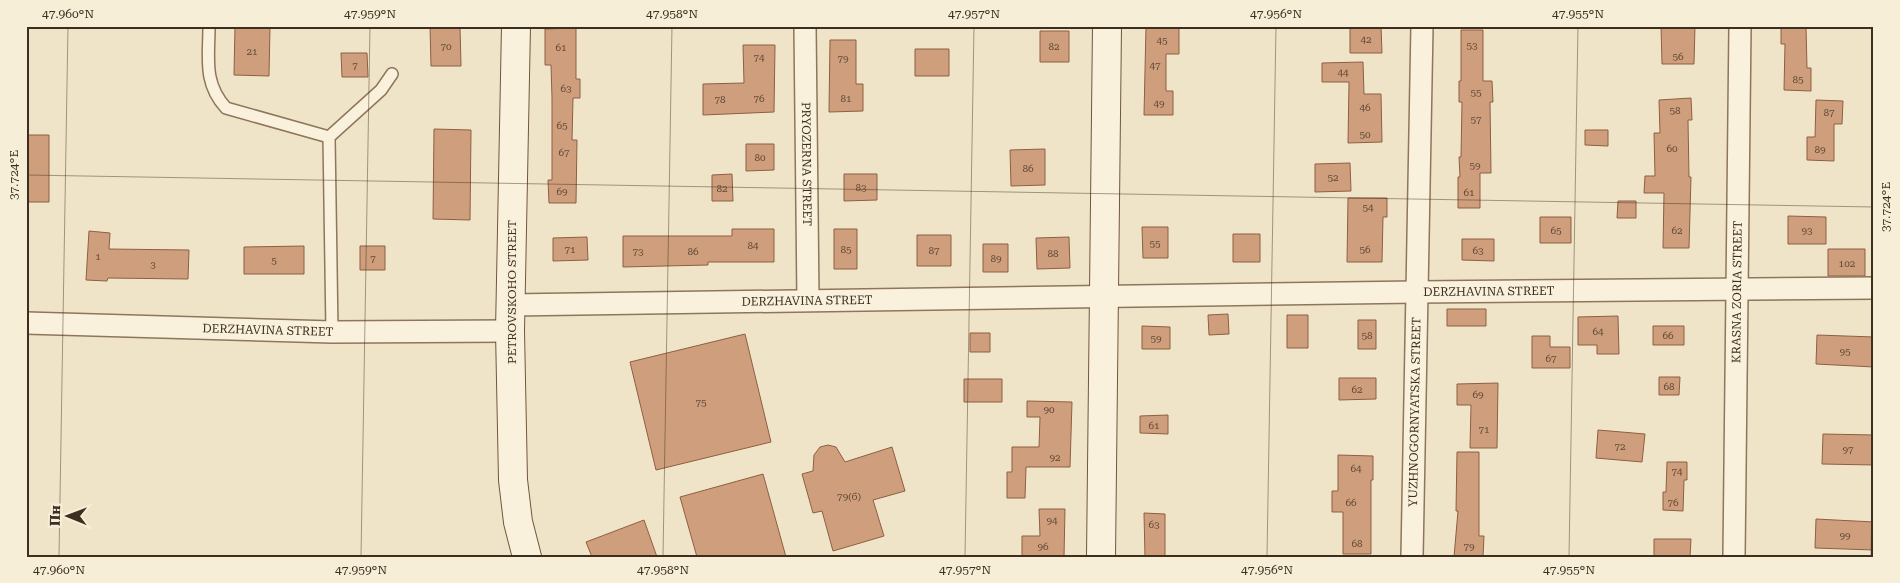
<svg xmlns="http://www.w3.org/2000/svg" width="1900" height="583" font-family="'Roboto Serif',serif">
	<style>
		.building { fill: #cf9f7d; stroke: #8d5f41 }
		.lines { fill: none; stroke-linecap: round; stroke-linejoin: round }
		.lane-casing { stroke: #8d765c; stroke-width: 14 }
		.street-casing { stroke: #8d765c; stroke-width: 24 }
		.secondary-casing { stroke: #6f573f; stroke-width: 30 }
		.lane { stroke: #faf1dc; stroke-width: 11 }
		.street { stroke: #faf1dc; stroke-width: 21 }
		.secondary { stroke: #faf1dc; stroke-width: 28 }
		.ticks { fill: none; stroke: #3d2e20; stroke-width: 1; stroke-opacity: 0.45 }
		.labels { text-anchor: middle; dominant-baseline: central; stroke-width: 4; stroke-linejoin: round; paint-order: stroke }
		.number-label { font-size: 10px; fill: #624a37 }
		.street-label { font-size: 12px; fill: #3d2e20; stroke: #f7eed8 }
		.neatline { fill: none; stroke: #3d2e20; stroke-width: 2 }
		.ticks-label { font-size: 12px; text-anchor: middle; fill: #3d2e20 }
	</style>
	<rect width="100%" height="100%" fill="#f0e4c8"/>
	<!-- building -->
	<path class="building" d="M 235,26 L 270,27 L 269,76 L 234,75 Z
		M 430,26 L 460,26 L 461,66 L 431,66 Z
		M 1146,26 L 1179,26 L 1179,54 L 1166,54 L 1166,91 L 1173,91 L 1173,115 L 1144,115 Z
		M 1350,26 L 1381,26 L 1382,53 L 1350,53 Z
		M 1661,26 L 1695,26 L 1694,64 L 1662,64 Z
		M 1781,26 L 1806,26 L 1807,68 L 1811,68 L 1811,91 L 1784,90 L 1785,44 L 1781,44 Z
		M 576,28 L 576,79 L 580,79 L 580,98 L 573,98 L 572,140 L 577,140 L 576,203 L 549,203 L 548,180 L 552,180 L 552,98 L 551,65 L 545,65 L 545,29 Z
		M 1461,30 L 1483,30 L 1483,81 L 1492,81 L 1493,102 L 1490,102 L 1491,173 L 1480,173 L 1480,208 L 1458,208 L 1458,177 L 1460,177 L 1459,157 L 1461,157 L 1462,102 L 1459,102 L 1459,81 L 1461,81 Z
		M 1040,31 L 1069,31 L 1069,62 L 1040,62 Z
		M 830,40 L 856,40 L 856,84 L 863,84 L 863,111 L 829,112 Z
		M 743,45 L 775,45 L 774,112 L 703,115 L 703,84 L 744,83 Z
		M 915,49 L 949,49 L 949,76 L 915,76 Z
		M 341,53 L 367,53 L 368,77 L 342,77 Z
		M 1363,62 L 1364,94 L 1381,94 L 1382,142 L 1348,143 L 1349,82 L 1322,82 L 1322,63 Z
		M 1691,98 L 1692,120 L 1688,120 L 1689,177 L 1691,177 L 1689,248 L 1663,248 L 1664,193 L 1644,193 L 1645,176 L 1655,176 L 1654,133 L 1660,133 L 1659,100 Z
		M 1816,100 L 1843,101 L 1842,124 L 1834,124 L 1834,161 L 1807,160 L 1807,137 L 1815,137 Z
		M 434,129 L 471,130 L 470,220 L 433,219 Z
		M 1585,130 L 1608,130 L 1608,146 L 1585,145 Z
		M 26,135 L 49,135 L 49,202 L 26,202 Z
		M 746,144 L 774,144 L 774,170 L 746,171 Z
		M 1045,149 L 1045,185 L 1011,186 L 1010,150 Z
		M 1350,163 L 1351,191 L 1315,192 L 1315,164 Z
		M 732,174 L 733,201 L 712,201 L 712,175 Z
		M 844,174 L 877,174 L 877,200 L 844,201 Z
		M 1348,198 L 1387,198 L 1387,217 L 1383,217 L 1382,262 L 1347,262 Z
		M 1618,201 L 1636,201 L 1636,218 L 1617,218 Z
		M 1788,216 L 1826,217 L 1826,244 L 1788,244 Z
		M 1540,217 L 1571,217 L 1571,243 L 1540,243 Z
		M 1142,227 L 1168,227 L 1168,258 L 1143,258 Z
		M 732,229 L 774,229 L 774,262 L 708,262 L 708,265 L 623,267 L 623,236 L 732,236 Z
		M 834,229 L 857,229 L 857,269 L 834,269 Z
		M 89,231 L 110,233 L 109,249 L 189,250 L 188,279 L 108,278 L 107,281 L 86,280 Z
		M 1233,234 L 1260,234 L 1260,262 L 1233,262 Z
		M 917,235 L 951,235 L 951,266 L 917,266 Z
		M 587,237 L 588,260 L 553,261 L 553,238 Z
		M 1069,237 L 1070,268 L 1037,269 L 1036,238 Z
		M 1462,239 L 1494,239 L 1494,261 L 1462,260 Z
		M 983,244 L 1008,244 L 1008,272 L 983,272 Z
		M 304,246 L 304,274 L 244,274 L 244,247 Z
		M 360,246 L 385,246 L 385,270 L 360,270 Z
		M 1828,249 L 1865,249 L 1865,276 L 1828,276 Z
		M 1447,309 L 1486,309 L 1486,326 L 1447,326 Z
		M 1228,314 L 1229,334 L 1209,335 L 1208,315 Z
		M 1287,315 L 1308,315 L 1308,348 L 1287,348 Z
		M 1618,316 L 1619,354 L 1597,354 L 1597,345 L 1578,345 L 1578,317 Z
		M 1358,320 L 1376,320 L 1376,349 L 1358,349 Z
		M 1142,326 L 1170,327 L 1170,349 L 1142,349 Z
		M 1653,326 L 1684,326 L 1684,345 L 1653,345 Z
		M 970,333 L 990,333 L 990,352 L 970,352 Z
		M 745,334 L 771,442 L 656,470 L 630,362 Z
		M 1817,335 L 1874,337 L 1874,367 L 1816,364 Z
		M 1532,336 L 1550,336 L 1550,347 L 1570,347 L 1570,368 L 1532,368 Z
		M 1659,377 L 1680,377 L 1679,395 L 1659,395 Z
		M 1339,378 L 1376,378 L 1376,399 L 1339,400 Z
		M 964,379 L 1002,379 L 1002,402 L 964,402 Z
		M 1498,383 L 1497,448 L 1470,448 L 1471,405 L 1457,405 L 1457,384 Z
		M 1027,401 L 1072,402 L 1070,467 L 1026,467 L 1025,498 L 1007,498 L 1007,472 L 1012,472 L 1012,447 L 1039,447 L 1040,417 L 1027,417 Z
		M 1168,415 L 1168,434 L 1140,433 L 1140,416 Z
		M 1598,430 L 1645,434 L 1642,462 L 1596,458 Z
		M 1823,434 L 1874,435 L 1874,465 L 1822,464 Z
		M 828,445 L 836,447 L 845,462 L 892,447 L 905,491 L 873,500 L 884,536 L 833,551 L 822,511 L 813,513 L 802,474 L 813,471 L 814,455 L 820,447 Z
		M 1457,452 L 1479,452 L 1479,536 L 1484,536 L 1483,557 L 1454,557 L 1458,511 L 1456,511 Z
		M 1338,455 L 1373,456 L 1373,480 L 1371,480 L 1371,554 L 1343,554 L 1343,512 L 1332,512 L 1332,491 L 1338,491 Z
		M 1667,462 L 1687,462 L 1687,480 L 1684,480 L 1683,511 L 1663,510 L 1663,492 L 1666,492 Z
		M 763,474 L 786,557 L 697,557 L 680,497 Z
		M 1039,509 L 1065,509 L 1064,557 L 1022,557 L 1022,536 L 1040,536 Z
		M 1144,513 L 1165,514 L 1165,557 L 1145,557 Z
		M 1816,519 L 1874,522 L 1874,550 L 1815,548 Z
		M 644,520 L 657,557 L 592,557 L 586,542 Z
		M 1654,539 L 1691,539 L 1690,557 L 1654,557 Z"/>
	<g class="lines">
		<defs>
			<path id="lane" d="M 209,26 C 209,58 203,83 226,108 L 329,137 L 332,332
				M 329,137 L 381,90 L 392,74"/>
			<g id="street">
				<path id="s1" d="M 805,26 L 808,300"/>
				<path id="s2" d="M 511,305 L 1417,292 L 1874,288"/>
				<path id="s3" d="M 26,323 L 332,332 L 510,331"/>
				<path id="s4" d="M 1412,557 L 1422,26"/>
				<path id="s5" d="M 1734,557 L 1740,26"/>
			</g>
			<path id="secondary" d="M 516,26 L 510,331 L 513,480 L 518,522 L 527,557
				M 1101,557 L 1107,26"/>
		</defs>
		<!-- lane casing -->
		<use href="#lane" class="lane-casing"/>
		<!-- street casing -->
		<use href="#street" class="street-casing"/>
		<!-- secondary casing -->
		<use href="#secondary" class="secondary-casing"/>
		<!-- lane -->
		<use href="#lane" class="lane"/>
		<!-- street -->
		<use href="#street" class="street"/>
		<!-- secondary -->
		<use href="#secondary" class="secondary"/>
	</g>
	<!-- ticks -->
	<path class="ticks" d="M 26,175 L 1874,207M 59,557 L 68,26M 361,557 L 370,26M 663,557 L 672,26M 965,557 L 974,26M 1267,557 L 1276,26M 1569,557 L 1578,26M 1871,557 L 1874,374"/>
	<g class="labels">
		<!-- number labels -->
		<g class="number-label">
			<text x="1366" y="39">42</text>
			<text x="1162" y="40">45</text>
			<text x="1472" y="45">53</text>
			<text x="446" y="46">70</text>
			<text x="1054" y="46">82</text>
			<text x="561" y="47">61</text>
			<text x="252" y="51">21</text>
			<text x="1678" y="56">56</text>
			<text x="759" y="57">74</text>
			<text x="843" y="58">79</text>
			<text x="355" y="65">7</text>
			<text x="1155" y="65">47</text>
			<text x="1343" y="72">44</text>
			<text x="1798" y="79">85</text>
			<text x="566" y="88">63</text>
			<text x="1476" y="92">55</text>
			<text x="759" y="98">76</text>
			<text x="846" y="98">81</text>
			<text x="720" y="99">78</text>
			<text x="1159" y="103">49</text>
			<text x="1365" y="107">46</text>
			<text x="1675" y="110">58</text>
			<text x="1829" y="112">87</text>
			<text x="1476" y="119">57</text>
			<text x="562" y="125">65</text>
			<text x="1365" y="134">50</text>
			<text x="1672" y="148">60</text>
			<text x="1820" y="149">89</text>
			<text x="564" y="152">67</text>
			<text x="760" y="157">80</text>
			<text x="1475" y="165">59</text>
			<text x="1028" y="168">86</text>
			<text x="1333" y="177">52</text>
			<text x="861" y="187">83</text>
			<text x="722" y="188">82</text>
			<text x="562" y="191">69</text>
			<text x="1469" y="192">61</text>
			<text x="1368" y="207">54</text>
			<text x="1556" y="230">65</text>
			<text x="1677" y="230">62</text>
			<text x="1807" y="230">93</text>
			<text x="1155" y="243">55</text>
			<text x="753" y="245">84</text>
			<text x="570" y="249">71</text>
			<text x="846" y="249">85</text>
			<text x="1365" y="249">56</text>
			<text x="934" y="250">87</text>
			<text x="1478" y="250">63</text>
			<text x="638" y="251">73</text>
			<text x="693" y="251">86</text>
			<text x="1053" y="253">88</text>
			<text x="98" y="256">1</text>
			<text x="373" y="258">7</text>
			<text x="996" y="258">89</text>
			<text x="274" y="260">5</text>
			<text x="1847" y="263">102</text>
			<text x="153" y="264">3</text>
			<text x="1598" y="331">64</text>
			<text x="1367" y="335">58</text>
			<text x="1668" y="335">66</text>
			<text x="1156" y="338">59</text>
			<text x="1845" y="351">95</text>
			<text x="1551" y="358">67</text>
			<text x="1669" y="386">68</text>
			<text x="1357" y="389">62</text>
			<text x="1478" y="394">69</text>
			<text x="701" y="402">75</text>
			<text x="1049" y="409">90</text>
			<text x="1154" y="425">61</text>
			<text x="1484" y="429">71</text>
			<text x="1620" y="446">72</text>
			<text x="1848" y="449">97</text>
			<text x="1055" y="457">92</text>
			<text x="1356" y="468">64</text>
			<text x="1677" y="471">74</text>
			<text x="849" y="496">79(б)</text>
			<text x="1351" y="502">66</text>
			<text x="1673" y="502">76</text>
			<text x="1052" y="520">94</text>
			<text x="1154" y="524">63</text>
			<text x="1845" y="535">99</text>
			<text x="1357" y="543">68</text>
			<text x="1043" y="546">96</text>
			<text x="1469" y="546">79</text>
		</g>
		<!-- street labels -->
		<g class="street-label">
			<text stroke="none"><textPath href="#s1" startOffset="138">PRYOZERNA STREET</textPath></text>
			<text stroke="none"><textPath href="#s2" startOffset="978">DERZHAVINA STREET</textPath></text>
			<text stroke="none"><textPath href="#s5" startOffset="265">KRASNA ZORIA STREET</textPath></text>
			<text transform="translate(512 292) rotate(-90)">PETROVSKOHO STREET</text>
			<text stroke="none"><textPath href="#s2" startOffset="296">DERZHAVINA STREET</textPath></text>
			<text stroke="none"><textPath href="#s3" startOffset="242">DERZHAVINA STREET</textPath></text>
			<text stroke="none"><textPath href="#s4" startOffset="145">YUZHNOGORNYATSKA STREET</textPath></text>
		</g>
	</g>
	<!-- border -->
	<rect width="1900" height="583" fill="none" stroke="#f7eed8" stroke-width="55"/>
	<!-- north arrow -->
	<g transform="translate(68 516) rotate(271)" stroke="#f7eed8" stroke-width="4" paint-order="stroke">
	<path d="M0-4L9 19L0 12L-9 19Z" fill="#3d2e20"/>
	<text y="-8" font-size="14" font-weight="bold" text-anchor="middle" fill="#3d2e20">Пн</text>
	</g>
	<rect x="28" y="28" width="1844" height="528" class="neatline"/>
	<g class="ticks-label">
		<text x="68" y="18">47.960°N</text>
		<text x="370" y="18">47.959°N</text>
		<text x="672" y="18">47.958°N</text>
		<text x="974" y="18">47.957°N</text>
		<text x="1276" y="18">47.956°N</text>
		<text x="1578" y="18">47.955°N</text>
		<text transform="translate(14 175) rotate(-90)" y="4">37.724°E</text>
		<text transform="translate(1886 207) rotate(-90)" y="4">37.724°E</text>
		<text x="59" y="574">47.960°N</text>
		<text x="361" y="574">47.959°N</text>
		<text x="663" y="574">47.958°N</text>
		<text x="965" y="574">47.957°N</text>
		<text x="1267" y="574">47.956°N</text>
		<text x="1569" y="574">47.955°N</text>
	</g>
</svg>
